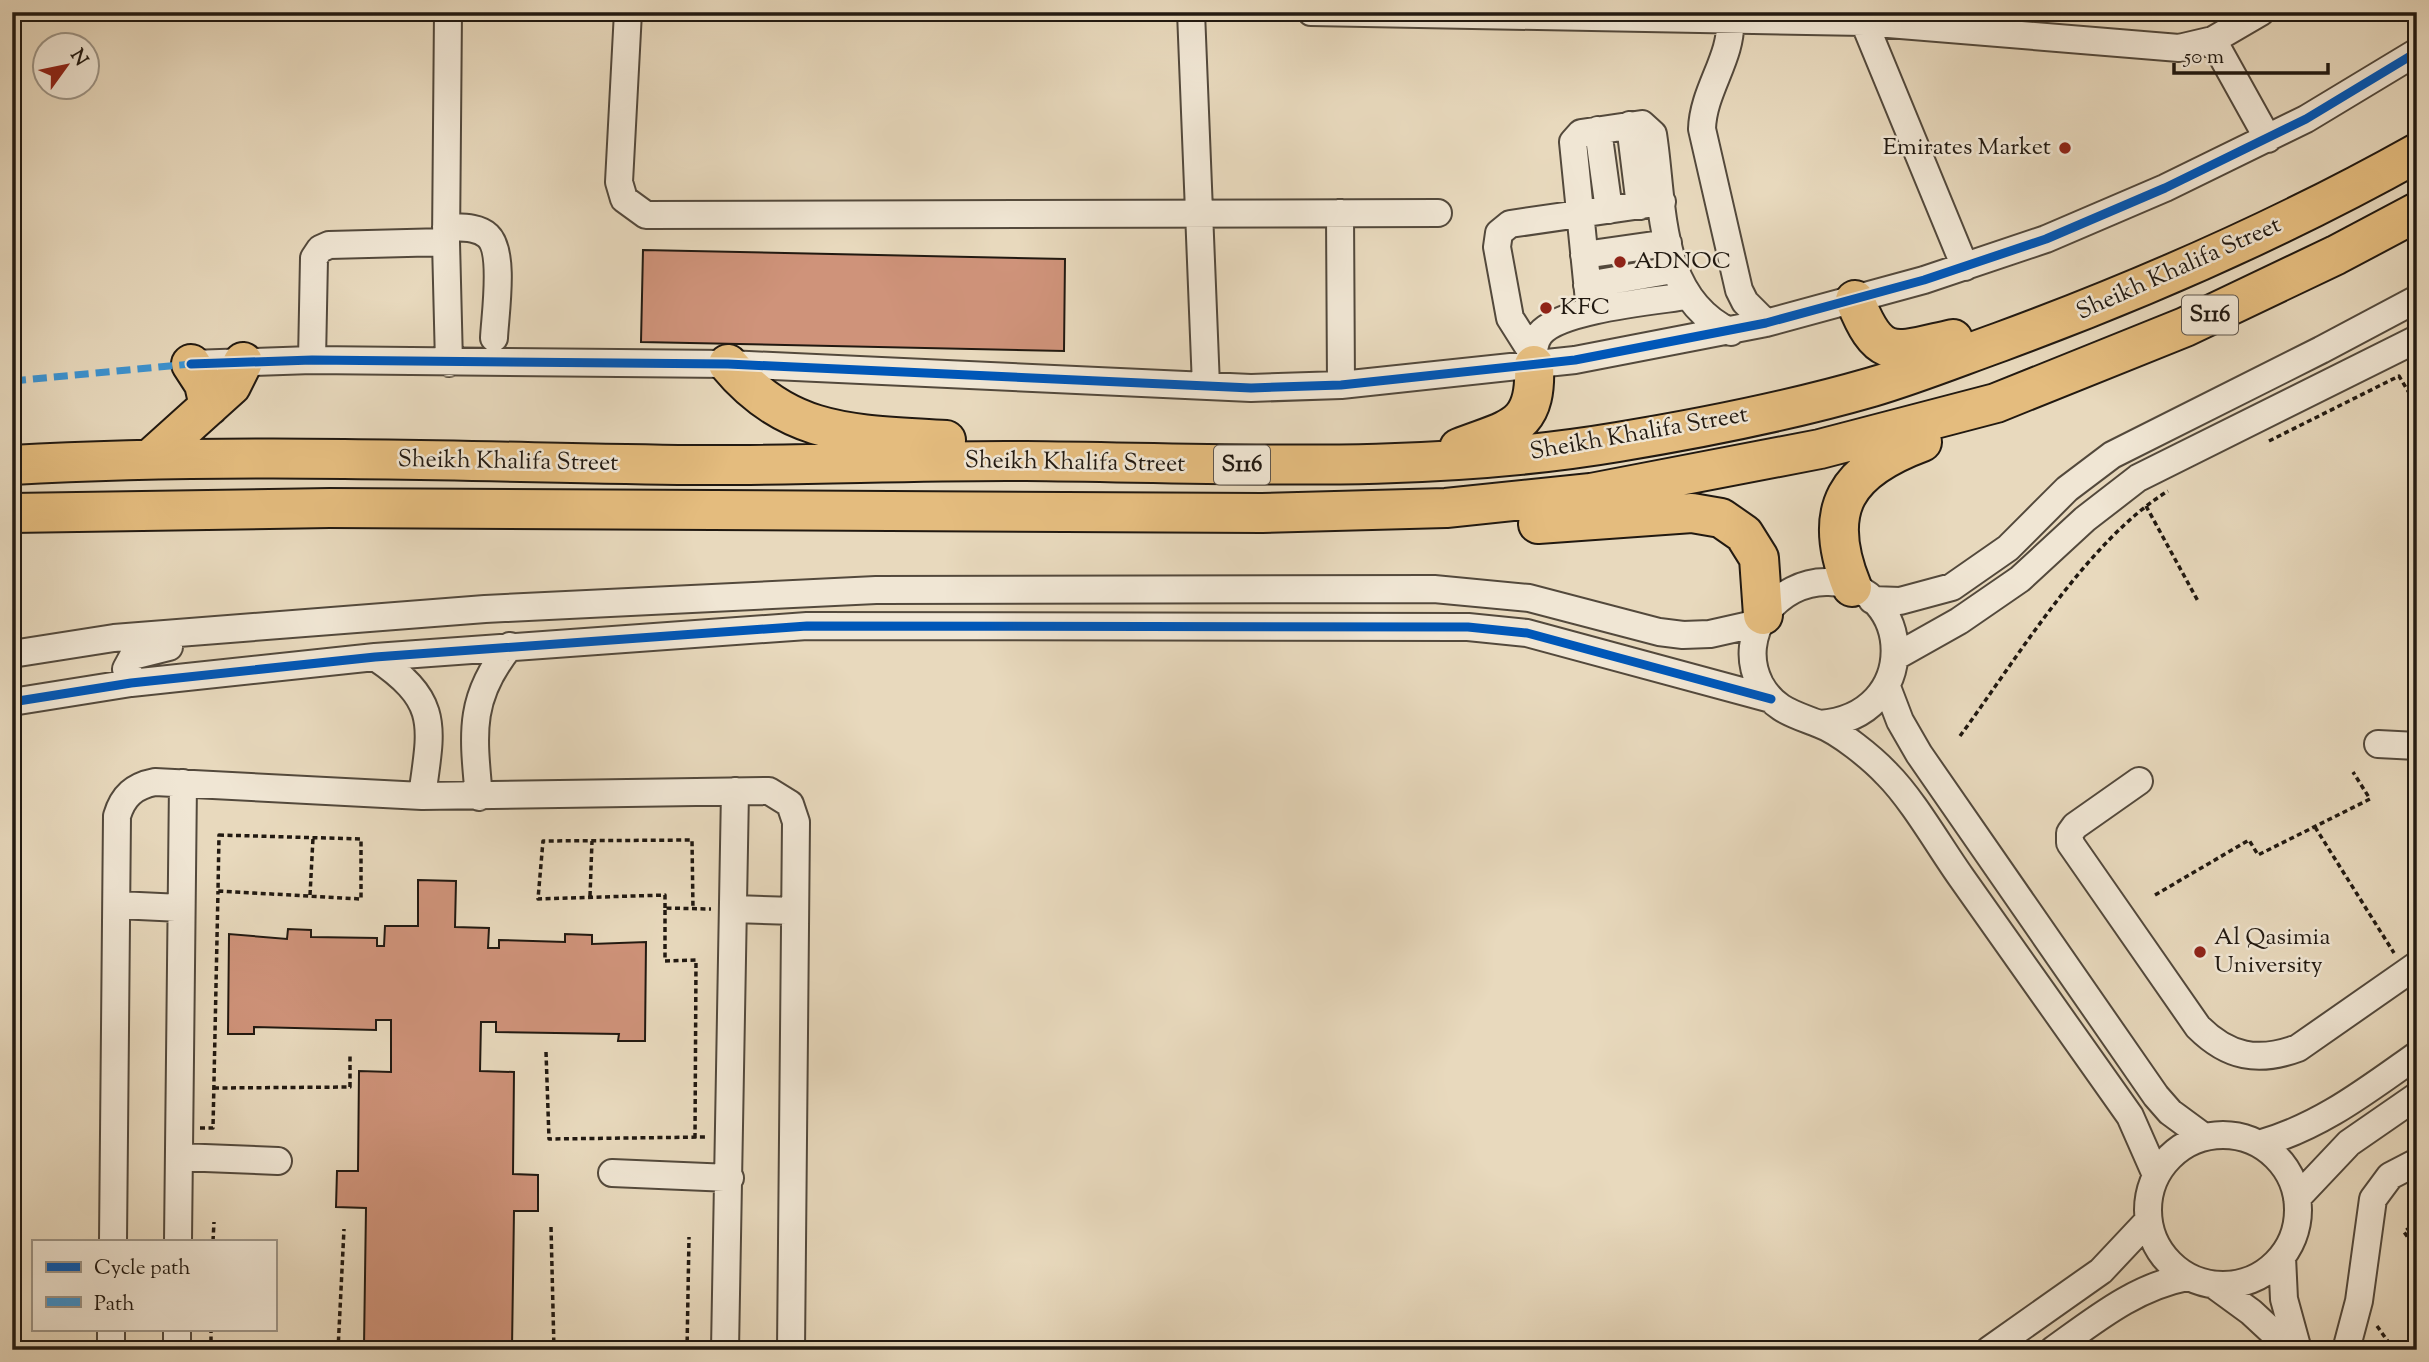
<svg xmlns="http://www.w3.org/2000/svg" width="2429" height="1362" font-family="'Sorts Mill Goudy',serif">
	<style>
		.building { fill: #cf937a; stroke: #211911; stroke-width: 2 }
		.lines { fill: none; stroke-linecap: round; stroke-linejoin: round }
		.minor-casing { stroke: #53493c; stroke-width: 30 }
		.highway-casing { stroke: #211911; stroke-width: 42 }
		.path { stroke: #211911; stroke-width: 3.5; stroke-dasharray: 5 3.5; stroke-linecap: butt }
		.minor { stroke: #f0e6d4; stroke-width: 26 }
		.highway { stroke: #e4bc7e; stroke-width: 38 }
		.quiet { stroke: #3a93d3; stroke-width: 7; stroke-dasharray: 14 7; stroke-linecap: butt }
		.cycleway-casing { stroke: #f0e6d4; stroke-width: 13 }
		.cycleway { stroke: #0057b8; stroke-width: 9 }
		.poi-dot { fill: #8f2418; stroke: #f0e6d4; stroke-width: 2.5 }
		.labels { text-anchor: middle; dominant-baseline: central; stroke-width: 5; stroke-linejoin: round; paint-order: stroke }
		.shield { fill: #f0e6d4; stroke: #5f564c; stroke-width: 2 }
		.shield-label { font-size: 23px; font-weight: bold; fill: #211911 }
		.poi-label { font-size: 24px; fill: #211911; stroke: #f0e6d4; text-anchor: start }
		.street-label { font-size: 24px; fill: #211911; stroke: #f0e6d4 }
	</style>
	<rect width="100%" height="100%" fill="#e8d9bd"/>
	<filter id="stains"><feTurbulence type="fractalNoise" baseFrequency=".00286" numOctaves="4"/><feColorMatrix values="0 0 0 0 .2 0 0 0 0 .09 0 0 0 0 .02 0 0 0 .5 -.17"/></filter>
	<radialGradient id="worn" r=".72"><stop offset=".6" stop-color="#630" stop-opacity="0"/><stop offset="1" stop-color="#630" stop-opacity=".3"/></radialGradient>
	<!-- building -->
	<path class="building" d="M 643,250 L 1065,259 L 1064,351 L 641,342 Z
		M 418,880 L 456,881 L 455,927 L 489,928 L 488,948 L 499,948 L 499,940 L 565,942 L 565,934 L 592,935 L 592,944 L 646,942 L 645,1041 L 618,1041 L 619,1034 L 496,1032 L 496,1022 L 481,1022 L 480,1071 L 514,1072 L 513,1174 L 538,1175 L 538,1211 L 514,1211 L 512,1348 L 364,1346 L 366,1208 L 336,1207 L 337,1171 L 358,1171 L 359,1071 L 391,1072 L 391,1020 L 376,1020 L 376,1030 L 254,1027 L 254,1034 L 228,1034 L 229,934 L 287,939 L 288,929 L 311,930 L 311,937 L 377,938 L 377,946 L 384,946 L 385,926 L 418,926 Z"/>
	<g class="lines">
		<defs>
			<path id="minor" d="M 448,12 L 446,242 L 449,363
				M 628,12 L 619,182 L 624,199 L 646,215 L 1438,213
				M 1191,12 L 1206,386
				M 1311,12 L 1864,22 L 2179,48 L 2213,40 L 2261,12
				M 1730,19 C 1733,57 1703,90 1702,129 L 1739,290 L 1745,302 L 1766,323
				M 1864,22 L 1965,267
				M 2213,40 L 2268,139
				M 1630,125 L 1640,206
				M 1598,130 L 1609,210
				M 1340,213 L 1341,385
				M 446,227 C 460,228 477,226 488,236 C 505,252 495,315 494,338
				M 1584,255 L 1668,243
				M 1587,285 L 1673,270
				M 1590,311 L 1573,142 L 1581,133 L 1642,124 L 1653,134 C 1664,203 1656,297 1731,332
				M 1534,356 L 1510,318 L 1497,247 L 1499,233 L 1510,224 L 1662,202
				M 312,360 L 314,258 L 320,249 L 329,245 L 446,242
				M 191,364 L 312,360 L 728,364 L 1251,388 L 1341,385 L 1575,360 L 1766,323 L 1924,280 L 2046,239 L 2165,188 L 2306,119 L 2417,52
				M 1534,365 C 1534,354 1533,343 1540,334 C 1560,309 1655,301 1687,296
				M 1872,600 L 1900,601 L 1952,587 L 2008,548 L 2067,489 L 2112,455 L 2321,350 L 2417,299
				M 12,654 L 114,638 L 485,609 L 876,590 L 1434,589 L 1529,598 L 1659,632 L 1683,635 L 1710,634 L 1759,623
				M 375,657 C 440,701 432,724 422,796
				M 1895,657 L 1959,621 L 2020,579 L 2085,519 L 2138,478 L 2417,339
				M 131,683 L 126,669 L 133,656 L 169,647
				M 1887,687 L 1900,721 L 1919,754 L 2156,1096 L 2170,1112 L 2204,1137
				M 12,702 L 131,683 L 375,657 L 807,626 L 1468,627 L 1527,633 L 1771,699
				M 1820,724 C 1922,716 1914,585 1829,582 C 1777,580 1735,635 1760,684 C 1774,710 1794,714 1819,724 C 1839,731 1872,758 1887,774 C 1913,800 1939,846 1961,877 C 2017,957 2074,1036 2130,1116 L 2156,1175
				M 2378,744 L 2417,746
				M 2139,781 L 2075,826 L 2070,833 L 2070,843 L 2198,1027 C 2228,1057 2258,1063 2298,1048 L 2417,965
				M 479,797 C 473,733 468,698 510,646
				M 118,905 L 181,908
				M 734,909 L 795,911
				M2148 1210a75 75 0 1 1 150 0a75 75 0 1 1-150 0Z
				M 2259,1144 C 2320,1127 2366,1091 2417,1055
				M 179,1157 L 278,1161
				M 612,1173 L 730,1178
				M 2297,1198 L 2349,1143 L 2417,1096
				M 113,1241 L 117,816 C 123,796 134,786 155,782 L 422,796 L 769,791 L 790,804 L 796,822 L 791,1350
				M 178,1241 L 183,783
				M 2282,1257 L 2284,1299 L 2298,1350
				M 2214,1285 L 2251,1312 L 2292,1350
				M 111,1350 L 111,1329
				M 177,1350 L 177,1329
				M 725,1350 L 735,791
				M 1989,1350 L 2101,1271 L 2148,1221
				M 2053,1350 C 2095,1320 2135,1287 2187,1277
				M 2346,1350 L 2359,1301 L 2373,1199 L 2390,1176 L 2417,1162"/>
			<path id="highway" d="M 1855,300 C 1880,363 1894,352 1953,339
				M 191,364 L 204,384 L 209,406
				M 728,364 C 789,438 857,434 946,440
				M 1459,448 C 1510,428 1537,429 1534,365
				M 150,459 L 231,386 L 243,362
				M 12,465 C 239,452 466,462 692,465 C 804,466 915,460 1026,461 C 1224,463 1422,475 1618,442 C 1703,428 1789,411 1872,387 C 1916,374 1958,357 2000,342 C 2144,289 2283,228 2417,153
				M 12,513 L 330,508 L 1262,513 L 1446,508 L 1591,493 L 1820,449 L 1996,403 L 2185,327 L 2336,255 L 2417,212
				M 1538,524 L 1692,513 L 1721,518 L 1744,534 L 1759,558 L 1763,615
				M 1852,587 C 1820,508 1847,470 1922,442"/>
		</defs>
		<!-- minor casing -->
		<use href="#minor" class="minor-casing"/>
		<!-- highway casing -->
		<use href="#highway" class="highway-casing"/>
		<!-- path -->
		<path class="path" d="M 2269,441 L 2399,376 L 2417,406
			M 2146,506 L 2199,603
			M 1960,736 C 2016,660 2088,540 2168,491
			M 2315,827 L 2394,953
			M 219,835 L 361,839 L 361,899 L 218,891 Z
			M 310,895 L 313,838
			M 2155,895 L 2249,840 L 2258,855 L 2370,799 L 2353,772
			M 590,896 L 592,841
			M 665,908 L 665,895 L 538,899 L 543,841 L 692,840 L 693,909
			M 546,1052 L 549,1139 L 706,1137
			M 214,1088 L 350,1087 L 350,1054
			M 200,1128 L 213,1128 L 218,891
			M 695,1138 L 696,960 L 665,961 L 665,908 L 711,909
			M 2417,1222 L 2404,1232 L 2417,1250
			M 551,1227 L 554,1350
			M 213,1241 L 214,1222
			M 2377,1326 L 2394,1350
			M 211,1350 L 211,1329
			M 338,1350 L 344,1229
			M 687,1350 L 689,1237"/>
		<!-- minor -->
		<use href="#minor" class="minor"/>
		<!-- highway -->
		<use href="#highway" class="highway"/>
		<!-- quiet -->
		<path class="quiet" d="M 12,381 L 191,364"/>
		<defs>
			<path id="cycleway" d="M 191,364 L 312,360 L 728,364 L 1251,388 L 1341,385 L 1575,360 L 1766,323 L 1924,280 L 2046,239 L 2165,188 L 2306,119 L 2417,52
				M 12,702 L 131,683 L 375,657 L 807,626 L 1468,627 L 1527,633 L 1771,699"/>
		</defs>
		<!-- cycleway casing -->
		<use href="#cycleway" class="cycleway-casing"/>
		<!-- cycleway -->
		<use href="#cycleway" class="cycleway"/>
	</g>
	<!-- markers -->
	<g class="poi-dot">
		<circle cx="2065" cy="148" r="7"/>
		<circle cx="1620" cy="262" r="7"/>
		<circle cx="1546" cy="308" r="7"/>
		<circle cx="2200" cy="952" r="7"/>
	</g>
	<g class="labels">
		<!-- shield labels -->
		<g class="shield">
			<rect x="2182" y="295.5" width="56" height="39" rx="5"/>
			<rect x="1214" y="445.5" width="56" height="39" rx="5"/>
		</g>
		<g class="shield-label">
			<text x="2210" y="315">S116</text>
			<text x="1242" y="465">S116</text>
		</g>
		<!-- poi labels -->
		<g class="poi-label">
			<text x="2051" y="148" text-anchor="end">Emirates Market</text>
			<text x="1634" y="262">ADNOC</text>
			<text x="1560" y="308">KFC</text>
			<text x="2214" y="938">Al Qasimia<tspan x="2214" dy="28">University</tspan></text>
		</g>
		<!-- street labels -->
		<g class="street-label">
			<text transform="translate(2179 269) rotate(-24)">Sheikh Khalifa Street</text>
			<text transform="translate(1639 434) rotate(-10)">Sheikh Khalifa Street</text>
			<text transform="translate(508 462) rotate(1)">Sheikh Khalifa Street</text>
			<text transform="translate(1075 463) rotate(1)">Sheikh Khalifa Street</text>
		</g>
	</g>
	<!-- margin -->
	<rect width="2429" height="1362" fill="none" stroke="#e8d9bd" stroke-width="42"/>
	<rect x="14" y="14" width="2401" height="1334" fill="none" stroke="#211911" stroke-width="3.5"/>
	<rect x="21" y="21" width="2387" height="1320" fill="none" stroke="#211911" stroke-width="2"/>
	<!-- legend -->
	<rect x="32" y="1240" width="245" height="91" fill="#f0e6d4" stroke="#9d9486" stroke-width="2"/>
	<rect x="46" y="1262" width="35" height="10" fill="#0057b8" stroke="#9d9486" stroke-width="2"/>
	<text x="94" y="1274" font-size="21" fill="#211911">Cycle path</text>
	<rect x="46" y="1297" width="35" height="10" fill="#3a93d3" stroke="#9d9486" stroke-width="2"/>
	<text x="94" y="1310" font-size="21" fill="#211911">Path</text>
	<!-- north arrow -->
	<g transform="translate(66 66) rotate(57)"><circle r="33" fill="#f0e6d4" stroke="#9d9486" stroke-width="2"/>
	<path d="M0-5L12 26L0 18L-12 26Z" fill="#8f2418"/>
	<text y="-10" font-size="19" font-weight="bold" text-anchor="middle" fill="#211911">N</text>
	</g>
	<!-- scale -->
	<path d="M2174 63v10h154v-10" fill="none" stroke="#211911" stroke-width="3.5"/>
	<text x="2184" y="63" font-size="21" fill="#211911" stroke="#f0e6d4" stroke-width="5" paint-order="stroke">50 m</text>
	<rect width="100%" height="100%" filter="url(#stains)"/>
	<rect width="100%" height="100%" fill="url(#worn)"/>
</svg>
